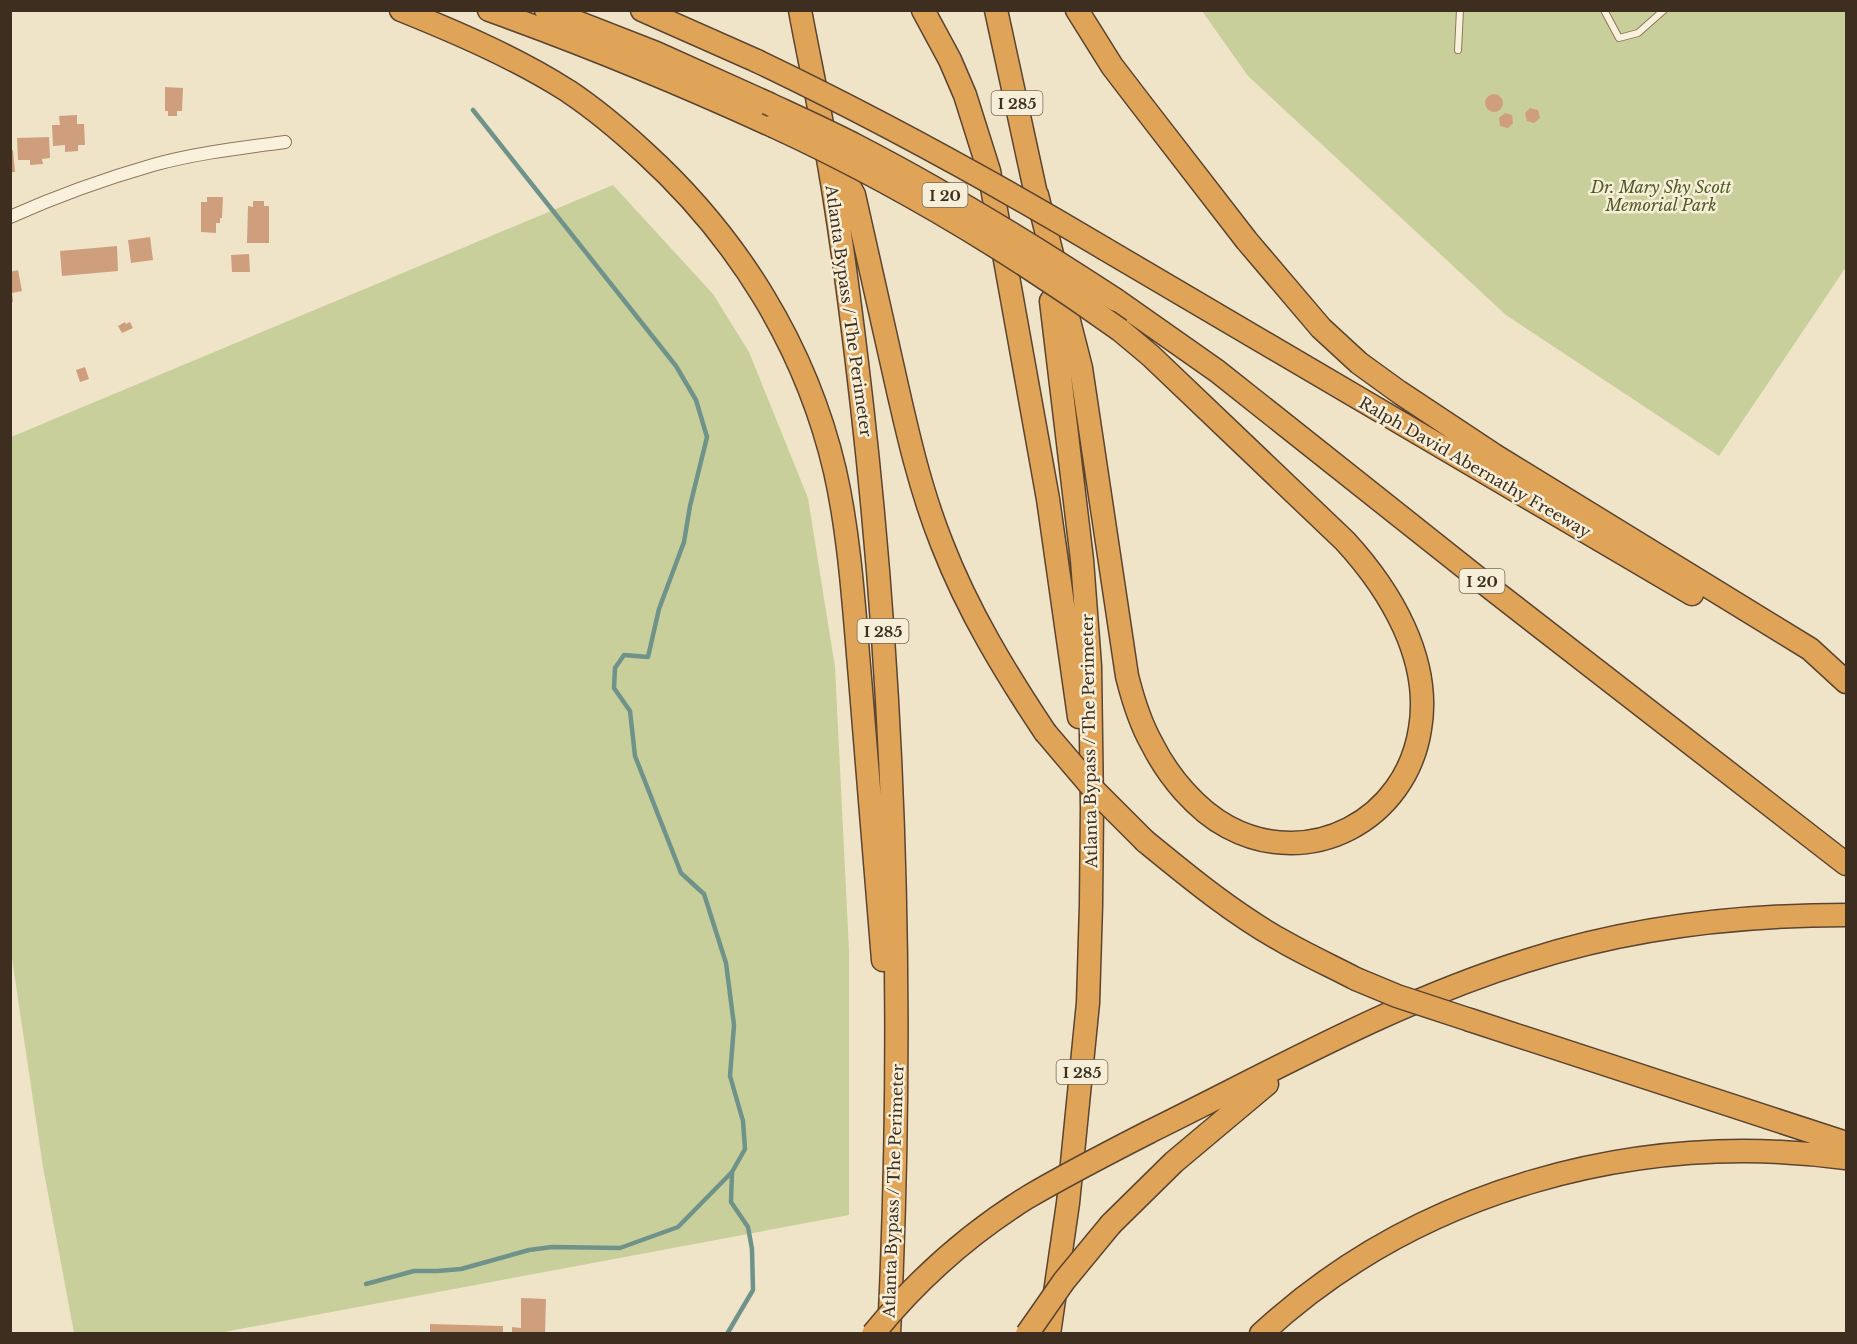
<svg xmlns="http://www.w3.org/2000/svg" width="1857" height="1344" font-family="'Libre Baskerville',serif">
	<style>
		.green { fill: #c9cf9b }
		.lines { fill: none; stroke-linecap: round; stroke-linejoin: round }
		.stream { stroke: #6f938a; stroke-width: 4.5 }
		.building { fill: #cf9f7d }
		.lane-casing { stroke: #8d765c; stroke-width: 8 }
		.street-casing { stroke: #8d765c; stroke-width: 14 }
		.highway-casing { stroke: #5b4430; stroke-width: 25 }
		.lane { stroke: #faf1dc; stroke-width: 6 }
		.street { stroke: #faf1dc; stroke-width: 12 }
		.highway { stroke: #e0a458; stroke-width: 22 }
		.highway-bridge-casing { stroke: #5b4430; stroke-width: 25; stroke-linecap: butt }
		.highway-bridge { stroke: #e0a458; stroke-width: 22 }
		.labels { text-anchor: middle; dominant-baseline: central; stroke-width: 5; stroke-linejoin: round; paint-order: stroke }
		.shield { fill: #f7eed8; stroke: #756857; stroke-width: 1.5 }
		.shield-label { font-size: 15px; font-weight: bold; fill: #3d2e20 }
		.park-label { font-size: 16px; font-style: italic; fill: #4d5a26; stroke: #f7eed8 }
		.street-label { font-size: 16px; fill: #3d2e20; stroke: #f7eed8 }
	</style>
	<rect width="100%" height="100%" fill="#f0e4c8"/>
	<!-- green -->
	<path class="green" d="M 1202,11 L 1846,11 L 1846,267 L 1719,456 L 1506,315 L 1248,76 Z
		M 613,185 L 713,294 L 749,352 L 808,498 L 835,667 L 849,950 L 849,1215 L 219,1333 L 74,1333 L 43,1167 L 11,952 L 11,437 Z"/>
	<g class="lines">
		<!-- stream -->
		<path class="stream" d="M 366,1284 L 414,1271 L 437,1271 L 461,1269 L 529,1250 L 552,1247 L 620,1248 L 678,1227 L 732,1172 L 745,1149 L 743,1121 L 730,1076 L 734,1025 L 726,963 L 704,894 L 681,873 L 635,756 L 630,711 L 614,688 L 615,668 L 624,655 L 648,657 L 659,609 L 684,542 L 690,506 L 707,437 L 696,400 L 676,366 L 473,110
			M 727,1334 L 753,1290 L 752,1249 L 748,1227 L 731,1202 L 732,1172"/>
	</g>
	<!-- building -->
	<path class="building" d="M 165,87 L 183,88 L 182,111 L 177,111 L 177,116 L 168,116 L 168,111 L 165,111 Z
		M1485 103a9 9 0 1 1 18 0a9 9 0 1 1-18 0Z
		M 1530,108 L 1538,110 L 1540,118 L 1534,123 L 1527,121 L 1525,113 Z
		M 1505,113 L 1512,115 L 1513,123 L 1508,128 L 1500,126 L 1499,118 Z
		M 77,115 L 77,124 L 84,124 L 85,145 L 78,145 L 78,151 L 65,152 L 65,145 L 53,146 L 52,125 L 60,125 L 59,116 Z
		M 49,137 L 50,158 L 42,159 L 43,164 L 30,165 L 30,160 L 18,160 L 17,138 Z
		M 10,150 L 13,150 L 15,172 L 10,172 Z
		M 207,197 L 223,197 L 222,218 L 220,218 L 220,223 L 216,223 L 216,233 L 201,232 L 201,202 L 207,202 Z
		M 253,201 L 264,201 L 264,206 L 269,206 L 269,243 L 247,243 L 248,206 L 253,207 Z
		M 150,237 L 153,260 L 131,263 L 128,240 Z
		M 117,246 L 118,271 L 62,276 L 60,251 Z
		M 249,254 L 250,272 L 232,272 L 231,255 Z
		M 18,270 L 22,291 L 12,293 L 13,302 L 10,302 L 10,272 Z
		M 125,322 L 126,324 L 130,322 L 133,328 L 122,333 L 118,326 Z
		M 85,367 L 89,379 L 80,382 L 76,370 Z
		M 521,1298 L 546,1299 L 545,1334 L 512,1334 L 512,1327 L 521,1328 Z
		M 430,1324 L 503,1326 L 503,1334 L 430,1334 Z"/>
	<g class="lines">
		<defs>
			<path id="lane" d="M 1604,10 L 1619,38 L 1638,33 L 1664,10
				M 1458,50 L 1460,10"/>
			<path id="street" d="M 10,217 C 57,196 104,179 153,165 C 196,153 241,148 285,142"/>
			<path id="highway" d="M 401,10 C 458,33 516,58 568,91 C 595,109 620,130 645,153 C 738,238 806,347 835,471 C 850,538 854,609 860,678 C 868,772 875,866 883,960
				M 489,10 C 587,45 679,83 773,126
				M 546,10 L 656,53 L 767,103
				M 642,10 L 757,61
				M 800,10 C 808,54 818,98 825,142 C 841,229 852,318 862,406 C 897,715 904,1024 889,1334
				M 923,10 L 950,60 L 965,95 L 989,171 L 1048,499 L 1079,717
				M 996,10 L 1039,208
				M 1077,10 L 1112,66 L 1138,100 L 1247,241 L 1321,328 L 1359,363 L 1399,392 L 1494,455 L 1810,649 L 1846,682
				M 833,156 L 854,195 C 867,254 881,314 894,373 C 907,431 920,489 942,544 C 968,611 1005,672 1045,732
				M 1037,195 L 1081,368 L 1127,676 C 1133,700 1140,723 1152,744 C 1168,776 1196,810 1228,827 C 1310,871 1406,820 1420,729 C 1432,659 1390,590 1345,541 L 1151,356 L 1120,330
				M 1105,249 L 1692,594
				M 1116,300 L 1217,371 L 1493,590 L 1846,864
				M 1145,841 C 1190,878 1235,915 1286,943 C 1309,956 1333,967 1356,979
				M 1470,1020 L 1846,1143
				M 1149,1132 C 1273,1071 1396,1001 1529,960 C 1631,927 1740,915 1846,915
				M 1111,1224 L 1174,1162 L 1267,1084
				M 1049,1334 L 1068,1203 L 1088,1003 L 1091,905 L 1092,808 L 1090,666 L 1082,560 L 1051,301
				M 1261,1334 C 1418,1189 1637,1130 1846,1158"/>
		</defs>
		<!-- lane casing -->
		<use href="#lane" class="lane-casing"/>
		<!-- street casing -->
		<use href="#street" class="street-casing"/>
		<!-- highway casing -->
		<use href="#highway" class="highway-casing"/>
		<!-- lane -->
		<use href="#lane" class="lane"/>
		<!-- street -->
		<use href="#street" class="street"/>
		<!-- highway -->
		<use href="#highway" class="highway"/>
		<defs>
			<path id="highway-bridge" d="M 757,61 C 876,118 991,181 1105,249
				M 767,103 C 797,117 828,131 857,146 C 946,192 1032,245 1116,300
				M 773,126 C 895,182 1011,252 1120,330
				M 1045,732 L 1096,792 L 1145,841
				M 1356,979 L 1397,996 L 1470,1020
				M 873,1334 C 916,1281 970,1233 1028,1197 C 1067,1174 1108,1153 1149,1132
				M 1027,1334 L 1064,1281 L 1111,1224"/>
		</defs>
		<!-- highway-bridge casing -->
		<use href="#highway-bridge" class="highway-bridge-casing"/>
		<!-- highway-bridge -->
		<use href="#highway-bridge" class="highway-bridge"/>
	</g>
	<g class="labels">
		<!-- shield labels -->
		<g class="shield">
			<rect x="991.5" y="91" width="51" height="24" rx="4.5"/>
			<rect x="922.5" y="183" width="45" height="24" rx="4.5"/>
			<rect x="1459.5" y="569" width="45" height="24" rx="4.5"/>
			<rect x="857.5" y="619" width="51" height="24" rx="4.5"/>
			<rect x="1056.5" y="1060" width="51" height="24" rx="4.5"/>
		</g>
		<g class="shield-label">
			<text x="1017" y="103">I 285</text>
			<text x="945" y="195">I 20</text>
			<text x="1482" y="581">I 20</text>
			<text x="883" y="631">I 285</text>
			<text x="1082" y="1072">I 285</text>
		</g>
		<!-- park labels -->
		<g class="park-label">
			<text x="1661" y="187">Dr. Mary Shy Scott<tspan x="1661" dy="18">Memorial Park</tspan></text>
		</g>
		<!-- street labels -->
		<g class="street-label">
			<text transform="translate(849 311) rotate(82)">Atlanta Bypass / The Perimeter</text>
			<text transform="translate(1475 467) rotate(30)">Ralph David Abernathy Freeway</text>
			<text transform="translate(1089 741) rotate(-91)">Atlanta Bypass / The Perimeter</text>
			<text transform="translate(893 1191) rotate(-88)">Atlanta Bypass / The Perimeter</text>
		</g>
	</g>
	<!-- border -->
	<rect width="1857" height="1344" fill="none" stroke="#3d2e20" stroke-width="24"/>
</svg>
